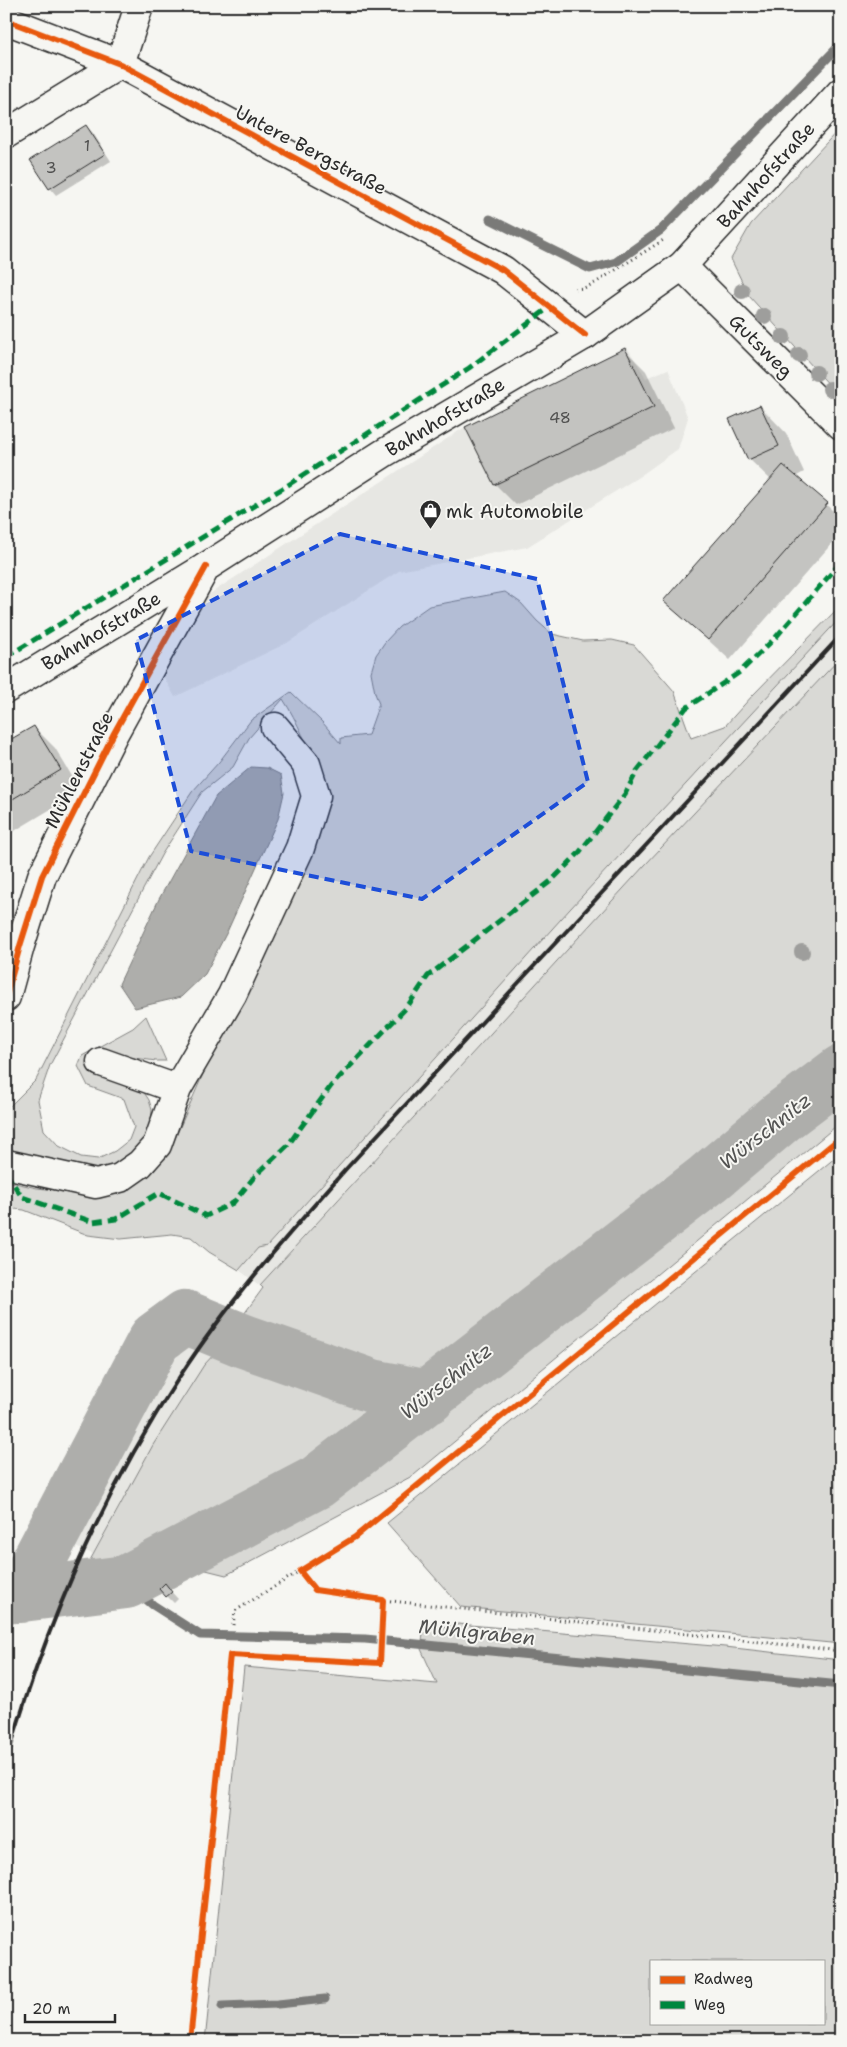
<svg xmlns="http://www.w3.org/2000/svg" width="847" height="2047" font-family="'Shantell Sans',sans-serif">
	<style>
		.built { fill: #e7e7e3 }
		.green { fill: #d9d9d5; stroke: #828280; fill-rule: evenodd }
		.water { fill: #aeaeab; stroke: #7a7a78 }
		.shadow { fill: #0003 }
		.lines { fill: none; stroke-linecap: round; stroke-linejoin: round }
		.stream { stroke: #7a7a78; stroke-width: 9 }
		.river { stroke: #aeaeab; stroke-width: 54 }
		.building { fill: #c3c3c0; stroke: #2b2b2b }
		.minor-casing { stroke: #2b2b2b; stroke-width: 31 }
		.major-casing { stroke: #2b2b2b; stroke-width: 31 }
		.path { stroke: #2b2b2b; stroke-width: 3; stroke-dasharray: 1 4; stroke-linecap: butt }
		.minor { stroke: #f6f6f2; stroke-width: 28 }
		.major { stroke: #f6f6f2; stroke-width: 28 }
		.rail { stroke: #2b2b2b; stroke-width: 4 }
		.quiet { stroke: #00873e; stroke-width: 5; stroke-dasharray: 10 5; stroke-linecap: butt }
		.cycleway-casing { stroke: #f6f6f2; stroke-width: 9 }
		.cycleway { stroke: #e8590c; stroke-width: 6 }
		.tree { fill: #9e9e9c }
		.marked { fill: #1d4ed8; fill-opacity: 0.2; stroke: #1d4ed8; stroke-width: 4; stroke-dasharray: 10 6; stroke-linejoin: round }
		.labels { text-anchor: middle; dominant-baseline: central; stroke-width: 4; stroke-linejoin: round; paint-order: stroke }
		.number-label { font-size: 16px; fill: #515150 }
		.street-label { font-size: 19px; fill: #2b2b2b; stroke: #f6f6f2 }
		.poi-label { font-size: 19px; fill: #2b2b2b; stroke: #f6f6f2; text-anchor: start }
		.water-label { font-size: 20px; font-style: italic; fill: #525251; stroke: #f6f6f2 }
	</style>
	<rect width="100%" height="100%" fill="#f6f6f2"/>
	<filter id="ink" filterUnits="userSpaceOnUse"><feTurbulence type="fractalNoise" baseFrequency=".02" numOctaves="2"/><feDisplacementMap in="SourceGraphic" scale="10" xChannelSelector="R" yChannelSelector="G"/><feConvolveMatrix kernelMatrix="1 2 1 2 8 2 1 2 1" color-interpolation-filters="sRGB"/></filter>
	<g filter="url(#ink)">
		<!-- built -->
		<path class="built" d="M 627,347 L 646,378 L 668,369 L 688,418 L 678,449 L 640,476 L 527,547 L 399,571 L 287,643 L 175,697 L 163,676 L 196,603 L 465,427 Z
			M 841,617 L 841,657 L 645,865 L 307,1233 L 260,1285 L 263,1288 L 239,1270 L 258,1248 L 267,1246 L 570,909 Z
			M 192,1333 L 217,1351 L 204,1366 L 119,1506 L 93,1554 L 73,1546 L 81,1520 L 128,1433 Z"/>
		<!-- green -->
		<path class="green" d="M 841,127 L 841,398 L 749,296 L 731,259 L 751,224 Z
			M 505,592 L 521,603 L 537,621 L 552,634 L 583,641 L 612,640 L 634,645 L 674,691 L 691,738 L 725,726 L 753,695 L 841,605 L 841,617 L 570,909 L 267,1246 L 258,1248 L 239,1270 L 209,1252 L 191,1237 L 172,1234 L 121,1239 L 88,1235 L 24,1210 L 6,1208 L 6,1181 L 37,1188 L 97,1194 L 124,1192 L 154,1171 L 173,1143 L 221,1033 L 320,770 C 307,747 298,722 283,699 L 249,738 L 233,767 L 202,792 L 162,854 L 50,1065 L 38,1100 L 44,1130 L 59,1146 L 81,1157 L 98,1159 L 115,1151 L 129,1140 L 134,1127 L 124,1099 L 88,1086 L 78,1066 L 82,1056 L 133,1028 L 146,1016 L 166,1061 L 156,1061 L 99,1053 L 93,1074 L 136,1086 L 143,1091 L 149,1100 L 152,1110 L 151,1121 L 140,1146 L 119,1165 L 97,1170 L 19,1156 L 6,1143 L 6,1110 L 36,1080 L 149,857 L 192,792 L 219,762 L 251,720 L 291,692 L 323,723 L 341,744 L 341,738 L 368,735 L 379,704 L 375,693 L 371,672 L 376,655 L 385,642 L 399,627 L 429,606 Z
			M 841,657 L 841,1058 L 774,1102 L 400,1408 L 310,1472 L 170,1537 L 150,1542 L 125,1563 L 88,1564 L 153,1445 L 204,1365 L 217,1351 L 263,1288 L 260,1285 L 645,865 Z
			M 841,1084 L 841,1122 L 414,1475 L 226,1575 L 186,1565 L 320,1489 L 436,1407 L 716,1186 L 790,1122 Z
			M 841,1153 L 841,1644 L 461,1607 L 387,1523 Z
			M 458,1624 L 725,1647 L 841,1660 L 841,2041 L 205,2041 L 244,1667 L 437,1684 L 421,1649 L 423,1633 ZM 651,1961 L 823,1961 L 823,2023 L 651,2023 Z"/>
		<!-- water -->
		<path class="water" d="M 251,767 L 267,768 L 281,775 L 284,793 L 278,819 L 227,932 L 205,974 L 181,997 L 135,1008 L 119,984 L 159,899 L 216,796 Z"/>
		<!-- shadow -->
		<path class="shadow" d="M 86,126 L 93,133 L 111,161 L 56,195 L 50,188 Z
			M 625,350 L 646,371 L 674,428 L 516,505 L 495,484 L 467,427 Z
			M 760,406 L 786,433 L 804,472 L 795,477 L 841,518 L 841,533 L 730,660 L 665,601 L 771,480 L 749,459 Z
			M 34,727 L 55,748 L 81,791 L 6,836 L 6,744 Z
			M 165,1585 L 178,1599 L 174,1603 L 160,1589 Z"/>
		<g class="lines">
			<!-- stream -->
			<path class="stream" d="M 490,219 L 590,269 L 616,262 L 661,230 L 841,44
				M 126,1582 L 153,1605 L 200,1635 L 365,1639 L 841,1685
				M 222,2006 L 278,2004 L 325,1999"/>
			<!-- river -->
			<path class="river" d="M 20,1596 L 155,1339 L 185,1317 L 244,1341 L 372,1386 L 429,1397
				M 6,1597 L 126,1582 L 317,1482 L 708,1179 L 784,1115 L 841,1072"/>
		</g>
		<!-- building -->
		<path class="building" d="M 86,125 L 105,154 L 49,189 L 30,160 Z
			M 625,348 L 654,407 L 494,485 L 465,427 Z
			M 760,405 L 779,446 L 748,460 L 729,419 Z
			M 783,465 L 828,503 L 708,640 L 663,601 Z
			M 34,726 L 61,770 L 6,803 L 6,742 Z
			M 165,1583 L 172,1592 L 166,1597 L 159,1589 Z"/>
		<g class="lines">
			<defs>
				<path id="minor" d="M 6,20 L 120,64 L 503,270 L 585,335
					M 120,64 L 139,6
					M 6,134 L 120,64
					M 682,266 L 841,425
					M 6,997 L 20,946 L 42,876 L 113,735 L 206,567
					M 101,1062 L 177,1089
					M 6,1164 L 96,1184 L 120,1178 L 140,1164 L 157,1145 L 177,1089 L 232,995 L 300,848 L 316,796 L 306,764 L 275,727"/>
				<path id="major" d="M 6,689 L 206,567 L 384,453 L 585,335 L 682,266 L 841,92"/>
			</defs>
			<!-- minor casing -->
			<use href="#minor" class="minor-casing"/>
			<!-- major casing -->
			<use href="#major" class="major-casing"/>
			<!-- path -->
			<path class="path" d="M 575,289 L 584,288 L 595,283 L 665,239
				M 300,1571 L 315,1590 L 383,1600 L 841,1651
				M 233,1625 L 235,1611 L 355,1537"/>
			<!-- minor -->
			<use href="#minor" class="minor"/>
			<!-- major -->
			<use href="#major" class="major"/>
			<!-- rail -->
			<path class="rail" d="M 6,1763 C 45,1626 102,1495 180,1376 C 228,1302 287,1236 345,1170 L 841,635"/>
			<!-- quiet -->
			<path class="quiet" d="M 6,657 L 288,485 L 469,368 L 550,307
				M 6,1173 L 22,1197 L 93,1222 L 116,1219 L 159,1193 L 206,1216 L 233,1203 L 255,1176 L 288,1145 L 331,1086 L 407,1007 L 428,976 L 551,881 L 578,854 L 625,794 L 637,771 L 686,708 L 740,672 L 776,637 L 841,562"/>
			<defs>
				<path id="cycleway" d="M 6,20 L 120,64 L 503,270 L 585,335
					M 6,997 L 20,946 L 42,876 L 113,735 L 206,567
					M 190,2041 L 230,1655 L 380,1663 L 383,1600 L 315,1590 L 300,1571 L 355,1537 L 841,1137"/>
			</defs>
			<!-- cycleway casing -->
			<use href="#cycleway" class="cycleway-casing"/>
			<!-- cycleway -->
			<use href="#cycleway" class="cycleway"/>
		</g>
		<!-- trees -->
		<g class="tree">
			<circle cx="742" cy="291" r="8"/>
			<circle cx="764" cy="316" r="8"/>
			<circle cx="783" cy="337" r="8"/>
			<circle cx="799" cy="355" r="8"/>
			<circle cx="816" cy="373" r="8"/>
			<circle cx="830" cy="389" r="8"/>
			<circle cx="802" cy="952" r="8"/>
		</g>
	</g>
	<!-- marked area -->
	<path class="marked" d="M 340,534 L 537,579 L 588,782 L 422,899 L 191,851 L 136,640 Z"/>
	<!-- icons -->
	<defs>
		<symbol id="shop-pin" viewBox="-11 -11 22 30"><path d="M0 17L-7.5 6A9.5 9.5 0 1 1 7.5 6Z" fill="#2b2b2b" stroke="#f6f6f2"/><path d="M-5-2.5h2.3a2.7 3.5 0 0 1 5.4 0H5L5.5 6h-11ZM-1.5-2.5h3a1.5 2.3 0 0 0-3 0Z" fill="#fff"/></symbol>
	</defs>
	<g fill-rule="evenodd">
		<use href="#shop-pin" x="418" y="498" width="25" height="34"/>
	</g>
	<g class="labels">
		<!-- number labels -->
		<g class="number-label">
			<text x="87" y="145">1</text>
			<text x="51" y="167">3</text>
			<text x="560" y="417">48</text>
		</g>
		<!-- street labels -->
		<g class="street-label">
			<text transform="translate(311 150) rotate(28)">Untere Bergstraße</text>
			<text transform="translate(766 175) rotate(-48)">Bahnhofstraße</text>
			<text transform="translate(761 346) rotate(45)">Gutsweg</text>
			<text transform="translate(445 417) rotate(-31)">Bahnhofstraße</text>
			<text transform="translate(101 631) rotate(-31)">Bahnhofstraße</text>
			<text transform="translate(79 770) rotate(-63)">Mühlenstraße</text>
		</g>
		<!-- poi labels -->
		<g class="poi-label">
			<text x="446" y="511">mk Automobile</text>
		</g>
		<!-- water labels -->
		<g class="water-label">
			<text transform="translate(765 1131) rotate(-38)">Würschnitz</text>
			<text transform="translate(446 1381) rotate(-38)">Würschnitz</text>
			<text transform="translate(477 1632) rotate(6)">Mühlgraben</text>
		</g>
	</g>
	<!-- margin -->
	<rect width="847" height="2047" fill="none" stroke="#f6f6f2" stroke-width="25"/>
	<rect x="12" y="12" width="822" height="2022" fill="none" stroke="#2b2b2b" stroke-width="2" filter="url(#ink)"/>
	<!-- legend -->
	<rect x="650" y="1960" width="175" height="65" fill="#f6f6f2" stroke="#a5a5a2"/>
	<rect x="660" y="1976" width="25" height="8" fill="#e8590c" stroke="#a5a5a2"/>
	<text x="694" y="1984" font-size="15" fill="#2b2b2b">Radweg</text>
	<rect x="660" y="2001" width="25" height="8" fill="#00873e" stroke="#a5a5a2"/>
	<text x="694" y="2010" font-size="15" fill="#2b2b2b">Weg</text>
	<!-- scale -->
	<path d="M25 2014v8h90v-8" fill="none" stroke="#2b2b2b" stroke-width="2.5"/>
	<text x="32" y="2014" font-size="15" fill="#2b2b2b" stroke="#f6f6f2" stroke-width="4" paint-order="stroke">20 m</text>
</svg>
